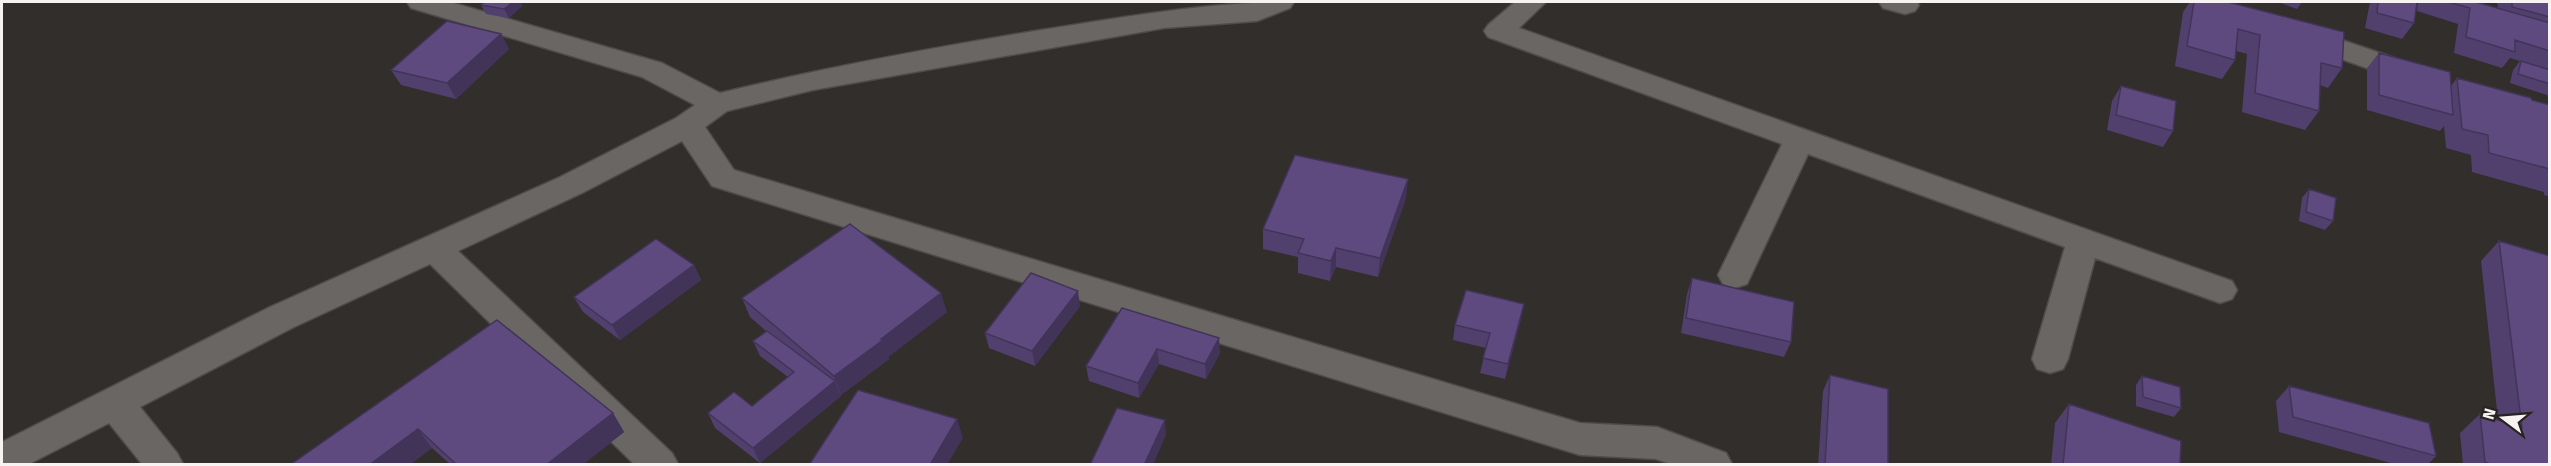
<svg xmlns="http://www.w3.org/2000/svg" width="2551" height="466" font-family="'Fira Sans',sans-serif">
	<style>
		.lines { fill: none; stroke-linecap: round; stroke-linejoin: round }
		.minor-casing { stroke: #4e4b49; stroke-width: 3 }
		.minor { fill: #6a6663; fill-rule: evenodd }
		.wall { fill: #51406d }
		.shaded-wall { fill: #423459 }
		.building { fill: #5e4a7f; stroke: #423459; stroke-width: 1.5 }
	</style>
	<rect width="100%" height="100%" fill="#312e2b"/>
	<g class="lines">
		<defs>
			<path id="minor" d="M 407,2 L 450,2 L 662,63 L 720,93 C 827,67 933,48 1041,30 C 1125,17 1209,2 1294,2 L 1290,8 L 1257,21 L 1164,28 L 813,90 L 727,111 L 705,127 L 734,170 L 1580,423 L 1657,427 L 1726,453 L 1732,464 L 1671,464 L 1656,459 L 1580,455 L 712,186 L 682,141 L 582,193 L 458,251 L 672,453 L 678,464 L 634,464 L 430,264 L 294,327 L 140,407 L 177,453 L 183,464 L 142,464 L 109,423 L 29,464 L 2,464 L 2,442 L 270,307 L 560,177 L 676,118 L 695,105 L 642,77 L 411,8 Z
				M 1515,2 L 1546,2 L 1519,28 L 2232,281 L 2237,290 L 2232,299 L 2220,303 L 2095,258 L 2068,359 L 2063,369 L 2050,373 L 2037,369 L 2032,359 L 2065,247 L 1808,154 L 1747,284 L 1735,288 L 1723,284 L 1718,275 L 1782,144 L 1488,37 L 1484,31 L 1488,25 Z
				M 1879,2 L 1917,2 L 1919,5 L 1915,11 L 1905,14 L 1883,8 Z
				M 2301,26 L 2424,68 L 2429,75 L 2424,82 L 2414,85 L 2291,41 L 2287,35 L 2291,29 Z"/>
		</defs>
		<!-- minor casing -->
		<use href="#minor" class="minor-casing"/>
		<!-- minor -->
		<use href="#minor" class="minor"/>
	</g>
	<!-- wall -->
	<path class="wall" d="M 485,2 L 520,2 L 522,6 L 509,18 L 486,14 L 481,5 Z
		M 2190,2 L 2228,2 L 2342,68 L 2328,88 L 2320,85 L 2319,111 L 2305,130 L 2242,112 L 2247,54 L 2236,51 L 2235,60 L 2222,79 L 2175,66 L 2183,12 Z
		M 2278,2 L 2302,2 L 2297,9 Z
		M 2370,2 L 2417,2 L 2414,23 L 2402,39 L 2365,28 Z
		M 2419,2 L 2476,2 L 2498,8 L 2497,2 L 2550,2 L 2550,96 L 2510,83 L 2513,70 L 2520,61 L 2510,58 L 2502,68 L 2454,53 L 2458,24 L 2417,11 L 2418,3 Z
		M 501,34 L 509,49 L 456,99 L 401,85 L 391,70 Z
		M 2379,53 L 2451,86 L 2457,78 L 2550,105 L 2550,197 L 2544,195 L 2544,192 L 2472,172 L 2471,155 L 2446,148 L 2444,126 L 2440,131 L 2367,110 L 2367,68 Z
		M 2121,86 L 2173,131 L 2163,147 L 2107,130 L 2112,101 Z
		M 2309,189 L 2333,221 L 2325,230 L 2299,221 L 2302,198 Z
		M 1406,198 L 1378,277 L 1336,267 L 1330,281 L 1298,273 L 1298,257 L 1263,249 L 1263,229 Z
		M 2499,241 L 2550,465 L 2463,465 L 2460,433 L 2480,414 L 2498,420 L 2481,261 Z
		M 694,265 L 701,280 L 620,340 L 583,312 L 574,297 Z
		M 1692,278 L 1791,342 L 1784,357 L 1681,333 L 1687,294 Z
		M 742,298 L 947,312 L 888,357 L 889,359 L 841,395 L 840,394 L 841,396 L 760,463 L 715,428 L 708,413 L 752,406 L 788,377 L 760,356 L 753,341 L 766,331 L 750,317 Z
		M 1080,306 L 1035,366 L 989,348 L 985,333 Z
		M 1122,308 L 1220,353 L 1206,379 L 1159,364 L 1139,398 L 1089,381 L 1086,366 Z
		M 1521,319 L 1505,379 L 1480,373 L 1486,348 L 1453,340 L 1455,325 Z
		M 497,320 L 613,413 L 624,432 L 582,465 L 451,465 L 432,448 L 409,465 L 290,465 Z
		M 1830,375 L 1888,465 L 1818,465 L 1823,391 Z
		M 2142,376 L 2181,408 L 2174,417 L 2136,406 L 2136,385 Z
		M 2289,386 L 2436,456 L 2427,465 L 2398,465 L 2279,432 L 2276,401 Z
		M 2069,404 L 2180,465 L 2051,465 L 2055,423 Z"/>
	<!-- shaded-wall -->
	<path class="shaded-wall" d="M 513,2 L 520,2 L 522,6 L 509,18 L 504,9 Z
		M 501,34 L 509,49 L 456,99 L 447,83 Z
		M 1408,179 L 1406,198 L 1378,277 L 1380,258 Z
		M 1336,248 L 1336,267 L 1330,281 L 1331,261 Z
		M 694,265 L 701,280 L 620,340 L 612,325 Z
		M 1078,291 L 1080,306 L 1035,366 L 1032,351 Z
		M 941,293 L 947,312 L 888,357 L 889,359 L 841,395 L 834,376 L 881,339 Z
		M 1524,304 L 1521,319 L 1505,379 L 1508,364 Z
		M 1219,338 L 1220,353 L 1206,379 L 1205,364 Z
		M 1157,349 L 1159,364 L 1139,398 L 1138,383 Z
		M 835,381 L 841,396 L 760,463 L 753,448 Z
		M 613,413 L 624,432 L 582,465 L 546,465 Z
		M 957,419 L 963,438 L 947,465 L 930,465 Z
		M 1165,420 L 1166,435 L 1153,465 L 1144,465 Z
		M 418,429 L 432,448 L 409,465 L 369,465 Z"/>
	<!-- building -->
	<path class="building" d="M 485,2 L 513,2 L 504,9 L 481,5 Z
		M 2194,2 L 2228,2 L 2344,32 L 2342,68 L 2321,63 L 2319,111 L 2255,93 L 2260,35 L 2238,29 L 2235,60 L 2187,46 Z
		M 2378,2 L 2417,2 L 2414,23 L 2377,13 Z
		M 2448,2 L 2476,2 L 2550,23 L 2550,51 L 2515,40 L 2515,52 L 2466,37 L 2470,8 Z
		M 2512,2 L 2550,2 L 2550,17 L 2512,7 Z
		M 447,21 L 501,34 L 447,83 L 391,70 Z
		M 2379,53 L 2450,72 L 2453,115 L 2379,95 Z
		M 2521,61 L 2550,70 L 2550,84 L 2518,74 Z
		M 2457,78 L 2531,98 L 2532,100 L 2550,105 L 2550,169 L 2489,153 L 2488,135 L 2462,129 Z
		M 2121,86 L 2176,101 L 2173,131 L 2116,115 Z
		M 1295,155 L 1408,179 L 1380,258 L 1336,248 L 1331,261 L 1298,253 L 1304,239 L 1263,229 Z
		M 2309,189 L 2336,198 L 2333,221 L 2306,212 Z
		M 850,224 L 941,293 L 881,339 L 883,340 L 834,376 L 742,298 Z
		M 656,239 L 694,265 L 612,325 L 574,297 Z
		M 2499,241 L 2550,256 L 2550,465 L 2492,465 L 2485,462 L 2480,414 L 2522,428 Z
		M 1031,273 L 1078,291 L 1032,351 L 985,333 Z
		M 1692,278 L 1794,302 L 1791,342 L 1686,318 Z
		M 1466,290 L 1524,304 L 1508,364 L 1483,358 L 1490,333 L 1455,325 Z
		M 1122,308 L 1219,338 L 1205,364 L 1157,349 L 1138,383 L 1086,366 Z
		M 497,320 L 613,413 L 546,465 L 457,465 L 418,429 L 369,465 L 290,465 Z
		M 767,331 L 835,381 L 753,448 L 708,413 L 734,392 L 752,406 L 794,372 L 753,341 Z
		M 1830,375 L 1888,389 L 1888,465 L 1825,465 Z
		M 2142,376 L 2180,387 L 2181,408 L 2143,397 Z
		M 2289,386 L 2429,423 L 2436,456 L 2293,417 Z
		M 858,390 L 957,419 L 930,465 L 809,465 Z
		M 2069,404 L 2181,441 L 2180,465 L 2063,465 Z
		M 1117,408 L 1165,420 L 1144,465 L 1090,465 Z"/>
	<!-- border -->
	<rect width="2551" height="466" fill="none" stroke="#f6f3f2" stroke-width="6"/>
	<!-- north arrow -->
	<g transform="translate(2503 418) rotate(286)" stroke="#272421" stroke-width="4.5" paint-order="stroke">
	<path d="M0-4.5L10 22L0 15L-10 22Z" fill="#f6f3f2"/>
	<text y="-9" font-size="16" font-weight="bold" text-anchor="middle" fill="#f6f3f2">N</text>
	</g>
</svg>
